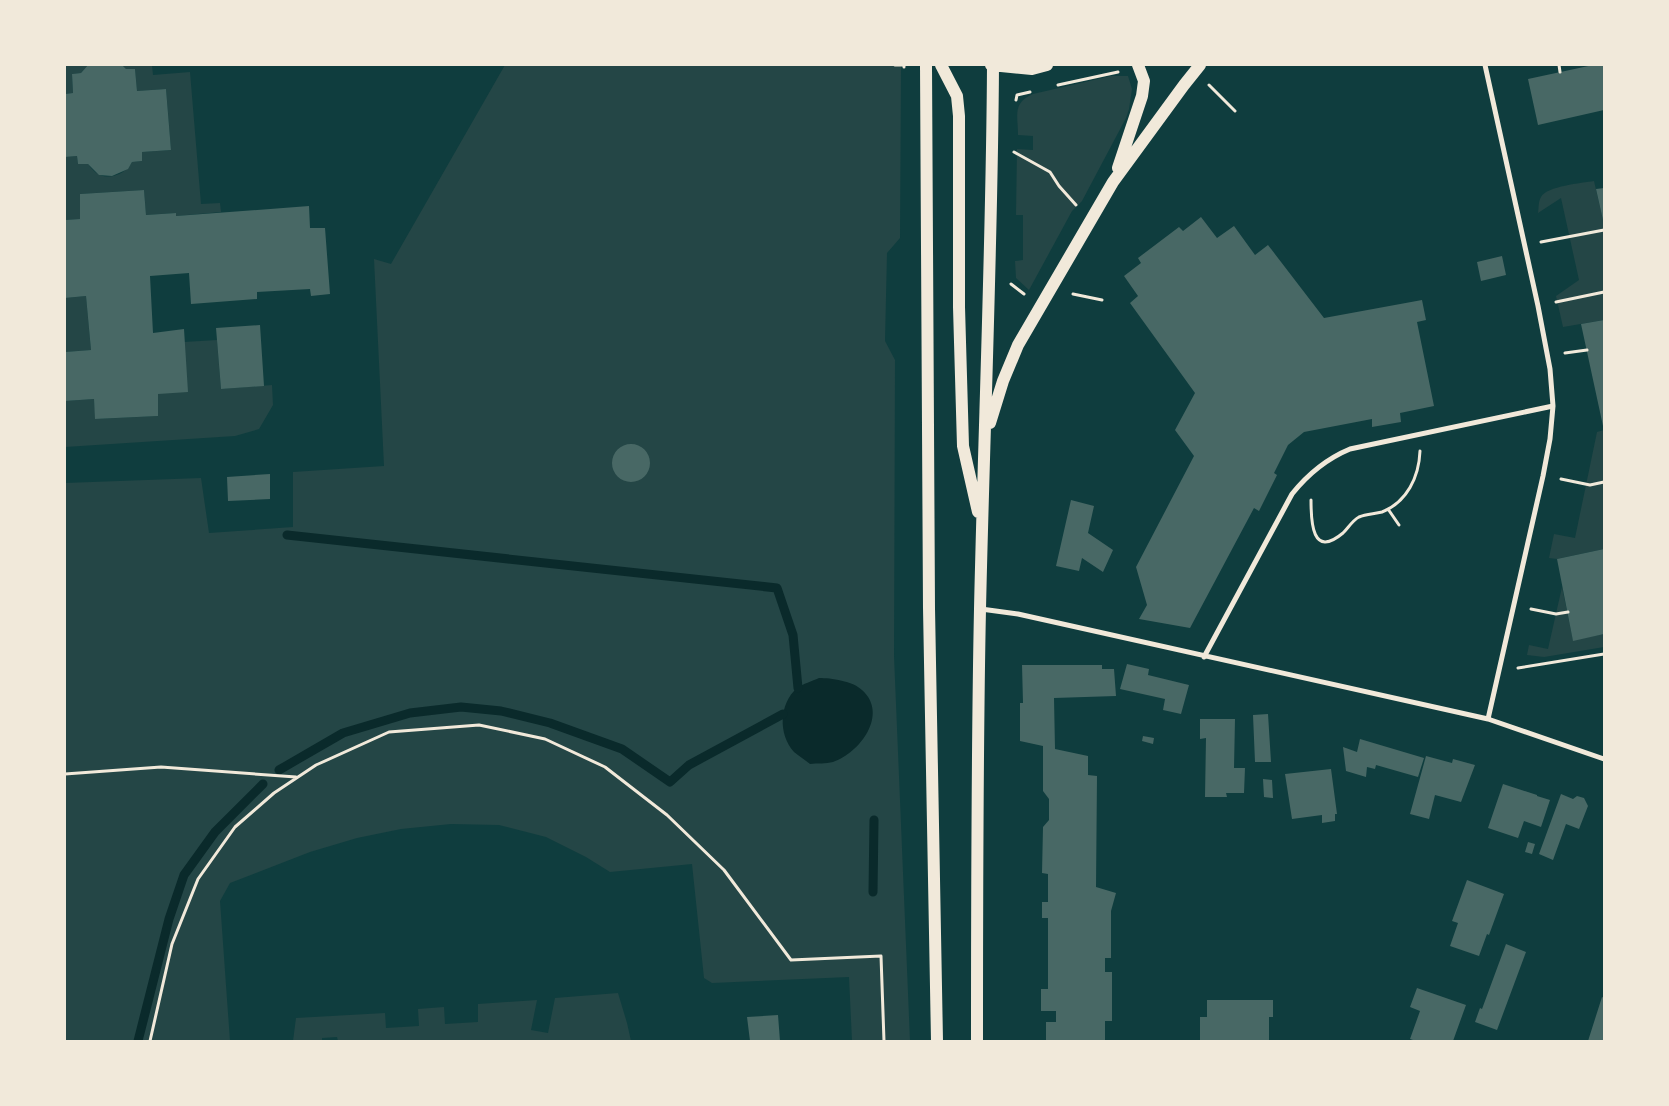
<svg xmlns="http://www.w3.org/2000/svg" width="1669" height="1106" font-family="Poppins,sans-serif">
	<style>
		.green { fill: #244646 }
		.water { fill: #0a2a2b }
		.lines { fill: none; stroke-linecap: round; stroke-linejoin: round }
		.stream { stroke: #0a2a2b; stroke-width: 9 }
		.building { fill: #486865 }
		.path { stroke: #f1e9da; stroke-width: 3 }
		.minor { stroke: #f1e9da; stroke-width: 5 }
		.primary { stroke: #f1e9da; stroke-width: 12 }
	</style>
	<rect width="100%" height="100%" fill="#0f3d3e"/>
	<!-- green -->
	<path class="green" d="M 65,65 L 88,65 L 81,73 L 72,74 L 73,93 L 65,94 Z
		M 122,65 L 152,65 L 153,75 L 190,72 L 201,204 L 220,203 L 221,212 L 176,216 L 175,213 L 146,215 L 144,190 L 80,194 L 80,219 L 65,220 L 65,157 L 77,156 L 78,164 L 88,164 C 91,168 95,173 100,175 C 113,180 127,172 132,162 L 142,161 L 142,152 L 171,150 L 166,89 L 137,91 L 135,69 L 126,69 Z
		M 505,65 L 901,65 L 900,238 L 887,253 L 885,341 L 895,360 L 894,656 L 910,1041 L 852,1041 L 849,977 L 712,983 L 704,978 L 692,864 L 610,872 L 586,857 L 546,837 L 499,825 L 451,824 L 401,829 L 357,838 L 310,852 L 230,883 L 220,901 L 230,1041 L 65,1041 L 65,483 L 201,478 L 209,533 L 293,527 L 293,472 L 384,466 L 374,259 L 391,264 Z
		M 1111,76 L 1128,76 L 1132,89 L 1129,109 L 1126,118 L 1082,201 L 1072,211 L 1029,290 L 1016,278 L 1015,261 L 1023,260 L 1023,215 L 1016,215 L 1017,149 L 1033,150 L 1033,136 L 1018,135 C 1018,115 1012,103 1033,94 Z
		M 1594,181 L 1604,224 L 1604,320 L 1563,327 L 1556,296 L 1579,280 L 1561,198 L 1538,213 C 1539,208 1538,202 1541,197 C 1547,186 1582,183 1594,181 Z
		M 86,296 L 91,350 L 65,352 L 65,298 Z
		M 217,340 L 221,389 L 272,385 L 273,405 L 259,429 L 235,436 L 65,447 L 65,401 L 94,399 L 96,419 L 158,416 L 158,394 L 184,342 Z
		M 1604,430 L 1604,549 L 1557,559 L 1549,558 L 1554,534 L 1575,538 L 1597,432 Z
		M 1562,587 L 1573,640 L 1604,634 L 1604,647 L 1544,657 L 1527,655 L 1529,645 L 1548,649 Z
		M 618,993 L 627,1023 L 631,1041 L 338,1041 L 337,1037 L 322,1038 L 322,1041 L 293,1041 L 296,1018 L 385,1013 L 386,1028 L 419,1026 L 418,1009 L 444,1007 L 445,1024 L 478,1022 L 478,1004 L 537,1000 L 531,1030 L 548,1033 L 555,998 Z"/>
	<!-- water -->
	<path class="water" d="M 819,678 C 831,678 853,681 862,690 C 889,714 860,753 833,762 C 826,764 817,763 810,764 C 805,760 799,756 794,752 C 778,734 779,704 797,688 C 803,684 812,681 819,678 Z"/>
	<g class="lines">
		<!-- stream -->
		<path class="stream" d="M 287,535 L 777,588 L 793,635 L 798,688
			M 279,770 L 343,733 L 410,713 L 461,707 L 501,711 L 550,723 L 622,749 L 670,782 L 689,765 L 783,714
			M 873,892 L 874,820
			M 138,1041 L 169,919 L 184,875 L 215,832 L 263,784"/>
	</g>
	<!-- building -->
	<path class="building" d="M 88,65 L 122,65 L 126,69 L 135,69 L 137,91 L 166,89 L 171,150 L 142,152 L 142,161 L 132,162 L 128,169 L 112,176 L 99,175 L 88,164 L 78,164 L 77,156 L 65,157 L 65,94 L 73,93 L 72,74 L 81,73 Z
		M 1593,65 L 1604,65 L 1604,110 L 1538,125 L 1528,79 Z
		M 1604,188 L 1604,220 L 1603,220 L 1596,189 Z
		M 144,190 L 146,215 L 176,213 L 176,216 L 309,206 L 310,228 L 325,228 L 330,294 L 311,296 L 310,289 L 257,292 L 257,299 L 191,304 L 189,273 L 150,276 L 153,333 L 184,329 L 188,392 L 158,394 L 158,416 L 95,419 L 94,399 L 65,401 L 65,352 L 91,350 L 86,296 L 65,298 L 65,220 L 80,219 L 80,194 Z
		M 1201,217 L 1217,238 L 1234,226 L 1255,255 L 1268,245 L 1324,318 L 1422,300 L 1426,320 L 1417,322 L 1434,406 L 1400,413 L 1401,422 L 1372,427 L 1372,419 L 1304,432 L 1288,445 L 1274,473 L 1277,475 L 1259,511 L 1254,508 L 1190,628 L 1139,619 L 1147,605 L 1136,567 L 1194,456 L 1175,430 L 1195,393 L 1130,303 L 1138,296 L 1124,276 L 1141,263 L 1138,258 L 1179,227 L 1183,231 Z
		M 1502,256 L 1506,275 L 1481,281 L 1477,262 Z
		M 1604,320 L 1604,425 L 1603,426 L 1581,324 Z
		M 260,325 L 264,386 L 221,389 L 216,328 Z
		M612 463a19 19 0 1 1 38 0a19 19 0 1 1-38 0Z
		M 270,474 L 270,499 L 228,501 L 227,477 Z
		M 1071,500 L 1094,506 L 1088,533 L 1113,550 L 1103,572 L 1082,558 L 1079,571 L 1056,566 Z
		M 1604,549 L 1604,634 L 1573,641 L 1557,559 Z
		M 1127,664 L 1149,669 L 1148,675 L 1189,685 L 1181,714 L 1163,710 L 1165,699 L 1120,689 Z
		M 1022,665 L 1102,665 L 1102,669 L 1114,669 L 1116,696 L 1054,698 L 1055,749 L 1088,756 L 1088,775 L 1097,776 L 1096,887 L 1116,893 L 1111,911 L 1111,958 L 1105,958 L 1105,972 L 1112,972 L 1112,1021 L 1105,1021 L 1105,1041 L 1046,1041 L 1046,1022 L 1056,1022 L 1056,1011 L 1041,1011 L 1041,989 L 1048,989 L 1048,918 L 1042,918 L 1042,902 L 1048,902 L 1048,874 L 1042,873 L 1043,827 L 1049,820 L 1049,799 L 1043,791 L 1043,746 L 1020,741 L 1020,703 L 1023,703 Z
		M 1268,714 L 1271,762 L 1255,762 L 1253,715 Z
		M 1200,719 L 1235,719 L 1234,768 L 1245,768 L 1244,793 L 1226,793 L 1227,797 L 1205,797 L 1206,738 L 1200,739 Z
		M 1143,736 L 1154,738 L 1153,744 L 1142,741 Z
		M 1360,739 L 1424,758 L 1418,777 L 1376,765 L 1375,769 L 1367,767 L 1366,777 L 1346,771 L 1343,747 L 1357,752 Z
		M 1426,756 L 1452,763 L 1453,759 L 1475,765 L 1461,802 L 1435,795 L 1429,819 L 1410,814 Z
		M 1331,769 L 1337,814 L 1335,814 L 1335,821 L 1322,823 L 1322,815 L 1292,819 L 1285,774 Z
		M 1263,779 L 1272,780 L 1273,798 L 1264,797 Z
		M 1503,784 L 1537,795 L 1537,796 L 1550,800 L 1541,827 L 1524,821 L 1518,838 L 1488,828 Z
		M 1561,794 L 1573,799 L 1577,796 L 1584,798 L 1588,806 L 1579,829 L 1566,824 L 1553,860 L 1539,854 Z
		M 1528,842 L 1535,844 L 1532,854 L 1525,852 Z
		M 1467,880 L 1504,894 L 1489,935 L 1487,934 L 1479,956 L 1450,946 L 1458,923 L 1452,921 Z
		M 1506,944 L 1526,952 L 1497,1030 L 1475,1022 L 1480,1008 L 1482,1009 Z
		M 1417,988 L 1466,1005 L 1453,1041 L 1416,1041 L 1410,1039 L 1420,1011 L 1410,1007 Z
		M 1602,997 L 1604,998 L 1604,1041 L 1588,1041 Z
		M 1207,1000 L 1273,1000 L 1273,1017 L 1269,1017 L 1269,1041 L 1200,1041 L 1200,1017 L 1207,1017 Z
		M 778,1015 L 780,1041 L 750,1041 L 747,1017 Z"/>
	<g class="lines">
		<!-- path -->
		<path class="path" d="M 895,65 L 904,65 L 904,67
			M 1559,65 L 1560,72
			M 1058,85 L 1118,72
			M 1209,85 L 1235,111
			M 1016,100 L 1017,95 L 1030,92
			M 1014,152 L 1050,172 L 1059,186 L 1076,205
			M 1541,242 L 1604,230
			M 1011,284 L 1024,294
			M 1073,294 L 1102,300
			M 1556,302 L 1604,292
			M 1565,353 L 1587,350
			M 1561,479 L 1590,485 L 1604,482
			M 1311,500 C 1311,522 1312,559 1343,533 C 1348,528 1353,520 1359,517 C 1366,514 1374,514 1382,512 C 1407,502 1419,477 1420,451
			M 1388,509 L 1399,525
			M 1531,609 L 1556,614 L 1568,612
			M 1518,668 L 1604,654
			M 65,774 L 161,767 L 296,777
			M 150,1041 L 172,944 L 198,879 L 235,827 L 274,793 L 316,765 L 389,732 L 479,725 L 545,739 L 605,767 L 667,815 L 724,870 L 791,960 L 881,956 L 884,1041"/>
		<!-- minor -->
		<path class="minor" d="M 1485,65 L 1538,306 L 1550,369 L 1553,406 L 1550,439 L 1543,476 L 1488,719
			M 981,609 L 1018,614 L 1488,719 L 1604,759
			M 1204,657 L 1292,494 C 1308,474 1326,459 1350,449 L 1553,406"/>
		<!-- primary -->
		<path class="primary" d="M 926,65 L 929,608 L 937,1041
			M 941,65 L 957,96 L 959,116 L 959,307 L 963,446 L 978,512
			M 991,65 L 1032,69 L 1047,65
			M 1118,168 L 1142,96 L 1144,81 L 1138,65
			M 990,423 L 1003,381 L 1018,345 L 1113,182 L 1184,85 L 1200,65
			M 977,1041 C 977,897 977,753 980,609 C 984,428 992,247 993,65"/>
	</g>
	<!-- border -->
	<rect width="1669" height="1106" fill="none" stroke="#f1e9da" stroke-width="132"/>
</svg>
